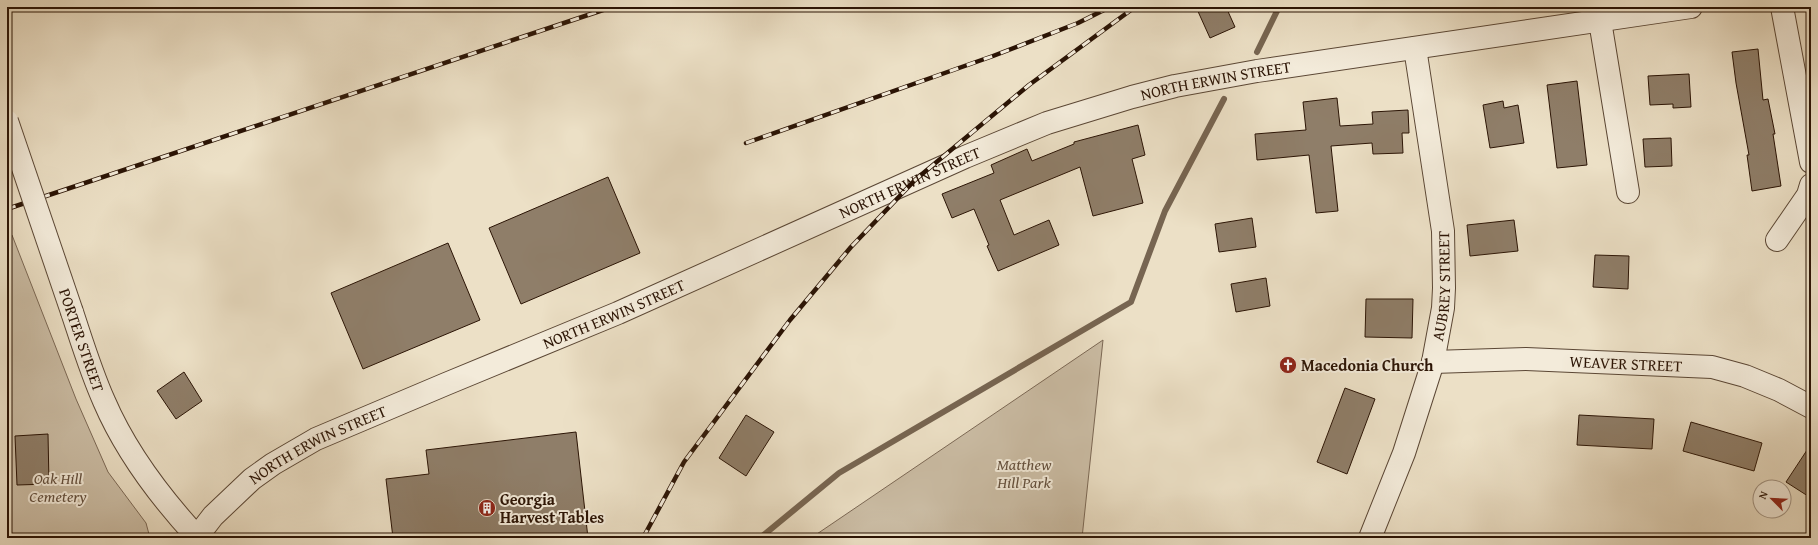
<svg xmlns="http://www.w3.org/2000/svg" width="1818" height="545" font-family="'Gentium Book Plus',serif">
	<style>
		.green { fill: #cbbda5; stroke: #7b6855 }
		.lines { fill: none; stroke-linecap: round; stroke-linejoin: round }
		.stream { stroke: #776551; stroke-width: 6 }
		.building { fill: #8f7e69; stroke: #2b1405 }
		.minor-casing { stroke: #5b4735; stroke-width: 24 }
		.minor { stroke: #f3ebda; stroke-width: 22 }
		.rail-casing { stroke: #2b1405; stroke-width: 4.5 }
		.rail { stroke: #f3ebda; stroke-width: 3; stroke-dasharray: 9; stroke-linecap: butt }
		.minor-bridge-casing { stroke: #5b4735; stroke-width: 24; stroke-linecap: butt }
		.minor-bridge { stroke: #f3ebda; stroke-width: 22 }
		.labels { text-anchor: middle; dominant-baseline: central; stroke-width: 4; stroke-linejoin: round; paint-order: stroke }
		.street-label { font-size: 16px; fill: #2b1405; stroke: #f3ebda }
		.poi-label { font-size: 16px; font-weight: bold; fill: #2b1405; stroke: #f3ebda; text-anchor: start }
		.park-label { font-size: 16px; font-style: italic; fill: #634f3d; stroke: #f3ebda }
	</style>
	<rect width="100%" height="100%" fill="#ece0c6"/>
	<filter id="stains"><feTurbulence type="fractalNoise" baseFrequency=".005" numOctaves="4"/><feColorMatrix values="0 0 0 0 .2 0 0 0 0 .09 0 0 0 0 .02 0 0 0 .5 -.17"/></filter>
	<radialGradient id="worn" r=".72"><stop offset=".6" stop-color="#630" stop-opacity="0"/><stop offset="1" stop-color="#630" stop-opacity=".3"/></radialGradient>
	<!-- green -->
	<path class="green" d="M 12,235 L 76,399 L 108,472 L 146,523 L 150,538 L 7,538 L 7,236 Z
		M 1103,340 L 1082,538 L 811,538 Z"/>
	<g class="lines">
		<!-- stream -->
		<path class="stream" d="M 1257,52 L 1279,7
			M 760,538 L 839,473 L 1131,302 L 1165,211 L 1224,99"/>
	</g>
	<!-- building -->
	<path class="building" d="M 1196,7 L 1226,7 L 1235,27 L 1210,38 Z
		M 1758,49 L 1763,100 L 1768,99 L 1775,134 L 1773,134 L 1781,186 L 1752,191 L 1747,155 L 1749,155 L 1736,83 L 1732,52 Z
		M 1689,74 L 1691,107 L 1673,108 L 1673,104 L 1650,105 L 1648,76 Z
		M 1577,81 L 1587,165 L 1557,168 L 1547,85 Z
		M 1337,98 L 1340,126 L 1373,124 L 1372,112 L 1408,110 L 1409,133 L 1402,133 L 1403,153 L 1373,154 L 1372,143 L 1331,146 L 1338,211 L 1316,213 L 1309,155 L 1257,160 L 1255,134 L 1306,130 L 1303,102 Z
		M 1503,101 L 1504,108 L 1518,105 L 1524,143 L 1490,148 L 1483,105 Z
		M 1138,125 L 1145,155 L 1132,159 L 1143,203 L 1093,216 L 1080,167 L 1000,200 L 1014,235 L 1049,220 L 1059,245 L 998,271 L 987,246 L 989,245 L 974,209 L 952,218 L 942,194 L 994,173 L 991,165 L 1027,149 L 1032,161 L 1074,144 L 1074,142 Z
		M 1671,138 L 1672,166 L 1645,167 L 1643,139 Z
		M 608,177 L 640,253 L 521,304 L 489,228 Z
		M 1252,218 L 1256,247 L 1219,252 L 1215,224 Z
		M 1514,220 L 1518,251 L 1470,256 L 1467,225 Z
		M 448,243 L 480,320 L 363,369 L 331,293 Z
		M 1595,255 L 1629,256 L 1628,289 L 1593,287 Z
		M 1266,278 L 1270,306 L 1236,312 L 1231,284 Z
		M 1366,299 L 1413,299 L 1412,338 L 1365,337 Z
		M 184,372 L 202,401 L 176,419 L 157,391 Z
		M 1345,388 L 1375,399 L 1347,474 L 1317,462 Z
		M 746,415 L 774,432 L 746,476 L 719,458 Z
		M 1579,415 L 1654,419 L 1652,449 L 1577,445 Z
		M 1691,422 L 1762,443 L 1754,471 L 1683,451 Z
		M 576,432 L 588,538 L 393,538 L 386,479 L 429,474 L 426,450 Z
		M 48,434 L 49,484 L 17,485 L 15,436 Z
		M 1811,444 L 1811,498 L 1786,482 Z"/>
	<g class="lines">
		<defs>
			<g id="minor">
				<path d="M 1782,7 L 1811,162"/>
				<path d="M 1600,21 L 1628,192"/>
				<path d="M 1777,240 L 1808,195 L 1811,185"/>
				<path d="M 72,312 C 82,342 91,372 104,401 C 125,450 161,498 197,537"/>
				<path id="s1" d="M 1433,362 L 1526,359 L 1712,367 L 1745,376 L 1779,390 L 1811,407"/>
				<path id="s2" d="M 196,538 L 213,516 L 252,479 L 273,464 L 316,439 L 446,384 L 618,313 L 965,157 L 1047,123 L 1132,97 L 1175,86 L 1257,71 L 1691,7"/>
				<path id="s3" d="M 1370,538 L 1404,453 L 1433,362 L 1443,308 L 1444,288 L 1443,231 L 1415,48"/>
			</g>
		</defs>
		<!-- minor casing -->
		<use href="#minor" class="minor-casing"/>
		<!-- minor -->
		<use href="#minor" class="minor"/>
		<defs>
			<path id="rail" d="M 746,143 L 993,56 L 1078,23 L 1110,7
				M 7,209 L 612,7
				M 643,538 L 684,462 L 790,320 L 851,247 L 915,180 L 1029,85 L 1135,7"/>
		</defs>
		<!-- rail casing -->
		<use href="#rail" class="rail-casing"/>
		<!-- rail -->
		<use href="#rail" class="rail"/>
		<defs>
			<path id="minor-bridge" d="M 7,121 L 72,312"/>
		</defs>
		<!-- minor-bridge casing -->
		<use href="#minor-bridge" class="minor-bridge-casing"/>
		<!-- minor-bridge -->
		<use href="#minor-bridge" class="minor-bridge"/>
	</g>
	<!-- icons -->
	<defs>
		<symbol id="church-disc" viewBox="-11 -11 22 22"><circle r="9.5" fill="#8f2418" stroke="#f3ebda"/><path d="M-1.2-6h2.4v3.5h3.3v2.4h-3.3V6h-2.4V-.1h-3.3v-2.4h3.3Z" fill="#fff"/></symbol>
		<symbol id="building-disc" viewBox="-11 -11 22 22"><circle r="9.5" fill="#8f2418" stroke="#f3ebda"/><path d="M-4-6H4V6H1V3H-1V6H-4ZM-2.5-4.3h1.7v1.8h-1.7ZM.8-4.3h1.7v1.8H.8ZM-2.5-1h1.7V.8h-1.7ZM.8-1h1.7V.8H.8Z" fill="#fff"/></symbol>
	</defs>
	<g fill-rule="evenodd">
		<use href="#church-disc" x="1278" y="355" width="20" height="20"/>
		<use href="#building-disc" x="477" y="498" width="20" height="20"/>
	</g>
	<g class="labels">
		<!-- street labels -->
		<g class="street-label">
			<text stroke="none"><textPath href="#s2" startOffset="1128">NORTH ERWIN STREET</textPath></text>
			<text stroke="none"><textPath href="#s2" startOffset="804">NORTH ERWIN STREET</textPath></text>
			<text stroke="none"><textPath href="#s3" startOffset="264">AUBREY STREET</textPath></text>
			<text stroke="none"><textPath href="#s2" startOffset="480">NORTH ERWIN STREET</textPath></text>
			<text transform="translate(82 340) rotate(71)">PORTER STREET</text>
			<text stroke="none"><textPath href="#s1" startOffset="193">WEAVER STREET</textPath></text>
			<text stroke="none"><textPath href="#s2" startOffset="156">NORTH ERWIN STREET</textPath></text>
		</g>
		<!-- poi labels -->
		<g class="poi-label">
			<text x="1301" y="365">Macedonia Church</text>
			<text x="500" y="499">Georgia<tspan x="500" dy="18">Harvest Tables</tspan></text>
		</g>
		<!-- park labels -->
		<g class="park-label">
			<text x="1024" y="464">Matthew<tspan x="1024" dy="18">Hill Park</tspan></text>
			<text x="58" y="478">Oak Hill<tspan x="58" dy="18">Cemetery</tspan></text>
		</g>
	</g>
	<!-- margin -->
	<rect width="1818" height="545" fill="none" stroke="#ece0c6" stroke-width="24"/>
	<rect x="8" y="8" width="1802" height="529" fill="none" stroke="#2b1405" stroke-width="2"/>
	<rect x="12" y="12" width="1794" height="521" fill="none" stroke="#2b1405"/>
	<!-- north arrow -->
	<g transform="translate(1772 499) rotate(294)"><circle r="19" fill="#f3ebda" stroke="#a39585"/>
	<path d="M0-3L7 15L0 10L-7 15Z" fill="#8f2418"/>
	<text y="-6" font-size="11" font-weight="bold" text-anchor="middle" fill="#2b1405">N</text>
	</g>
	<rect width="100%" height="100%" filter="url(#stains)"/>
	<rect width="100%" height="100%" fill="url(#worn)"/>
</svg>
